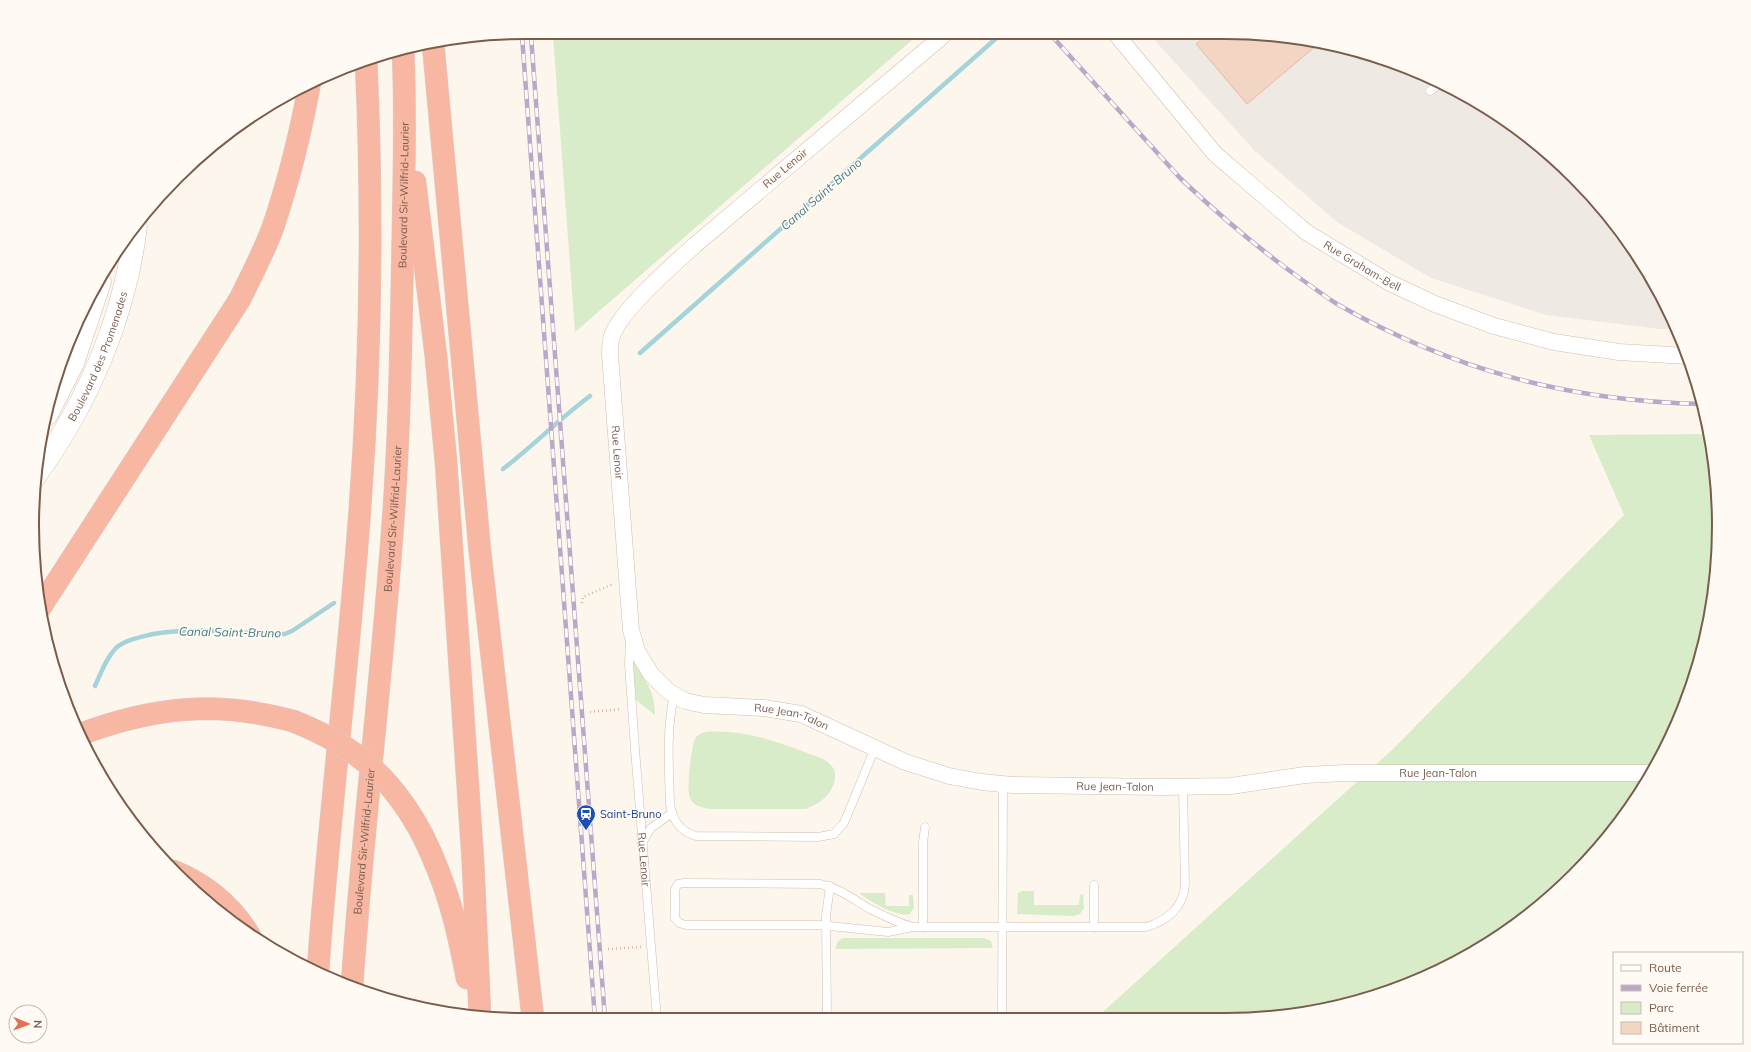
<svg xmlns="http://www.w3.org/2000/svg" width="1751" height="1052" font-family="Mulish,sans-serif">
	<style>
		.industrial { fill: #efe9e4 }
		.green { fill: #d8ecc9 }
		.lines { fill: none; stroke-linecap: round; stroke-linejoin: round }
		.stream { stroke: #a5d3da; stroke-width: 4.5 }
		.building { fill: #f3d5c3; stroke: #e6bba3 }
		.lane-casing { stroke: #d1beb0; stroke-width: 9 }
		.street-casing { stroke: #d1beb0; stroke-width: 17 }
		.secondary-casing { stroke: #d6c0b0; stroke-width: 23 }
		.highway-casing { stroke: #dad1cd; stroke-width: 23 }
		.path { stroke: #d9b8a5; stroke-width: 2.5; stroke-dasharray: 1 3; stroke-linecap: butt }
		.lane { stroke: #fff; stroke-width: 8 }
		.street { stroke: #fff; stroke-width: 16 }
		.secondary { stroke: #fff; stroke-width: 22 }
		.highway { stroke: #f7b7a3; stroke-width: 22 }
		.rail-casing { stroke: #b9a8c9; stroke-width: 4.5 }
		.rail { stroke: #fffaf3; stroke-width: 3; stroke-dasharray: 9; stroke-linecap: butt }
		.highway-bridge-casing { stroke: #dad1cd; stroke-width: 23; stroke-linecap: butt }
		.highway-bridge { stroke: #f7b7a3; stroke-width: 22 }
		.labels { text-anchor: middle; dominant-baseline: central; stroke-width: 3; stroke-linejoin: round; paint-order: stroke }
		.street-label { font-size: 11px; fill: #7a5c4d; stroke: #fffaf3 }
		.transit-label { font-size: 11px; fill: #164399; stroke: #fffaf3; text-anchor: start }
		.water-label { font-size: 12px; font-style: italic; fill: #437c86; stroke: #fffaf3 }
		.rim { fill: none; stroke: #7a5c4d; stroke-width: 2 }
	</style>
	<rect width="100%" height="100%" fill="#fdf6ec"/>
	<!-- industrial -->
	<path class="industrial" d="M 1258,33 L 1384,58 L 1500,115 L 1574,177 L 1636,252 L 1677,329 L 1659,329 L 1546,315 L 1431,278 L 1337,222 L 1255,151 L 1149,34 Z"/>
	<!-- green -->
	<path class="green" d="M 919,34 L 575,332 L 553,36 Z
		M 1710,434 L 1719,526 L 1709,623 L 1681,715 L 1636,801 L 1551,897 L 1472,954 L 1353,1003 L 1258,1019 L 1095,1019 L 1392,750 L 1624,515 L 1589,435 Z
		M 633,661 C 645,682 655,689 655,715 L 636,700 Z
		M 705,732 C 740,729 774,740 807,753 C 815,756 828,759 833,768 C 836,772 835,778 834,783 C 829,797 820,803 806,809 L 711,809 C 703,808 693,806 690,798 C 686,789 691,748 695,739 C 697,735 701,733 705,732 Z
		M 1034,891 L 1034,905 L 1079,905 L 1080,895 L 1083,894 L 1084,908 L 1080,914 L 1074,916 L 1017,914 L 1018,893 L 1022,891 Z
		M 859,893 L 885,893 L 886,906 L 909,906 L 909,895 L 913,895 L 914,907 L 910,914 C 898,918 869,901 859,893 Z
		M 843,938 L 984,938 L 991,941 L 993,948 L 835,949 L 838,941 Z"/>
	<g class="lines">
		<!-- stream -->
		<path class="stream" d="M 640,353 L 1001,34
			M 503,469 C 533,446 559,419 590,396
			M 95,686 C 101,673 106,658 116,648 C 125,640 141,637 153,634 C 199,626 239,634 285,634 L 292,631 L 334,603"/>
	</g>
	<!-- building -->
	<path class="building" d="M 1209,33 L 1258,33 L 1317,45 L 1247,104 L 1196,44 Z"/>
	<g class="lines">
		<defs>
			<g id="lane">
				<path d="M 1430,91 L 1438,85"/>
				<path id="s1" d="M 630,641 L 629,664 L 635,749 L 657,1019"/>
				<path d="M 674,695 C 666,731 669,767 670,804 C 673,820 679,831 696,836 L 818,837 L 834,834 L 844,823 L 875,748"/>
				<path d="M 642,843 L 651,828 L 672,813"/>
				<path d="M 1094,885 L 1094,927"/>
				<path d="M 913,927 L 888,932 L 820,925 L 686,925 L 679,923 L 675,918 L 675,889 L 678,884 L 684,883 L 820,884 C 839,888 853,899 870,909 C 884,916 898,923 913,927 L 1146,927 C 1167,921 1184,907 1185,884 L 1183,787"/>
				<path d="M 923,927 L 923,843 L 925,827"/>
				<path d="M 827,1019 L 826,916 L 830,886"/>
				<path d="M 1002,1019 L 1003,785"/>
			</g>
			<g id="street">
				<path id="s2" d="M 945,34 L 695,245 C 674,264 620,311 612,336 C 610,342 610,348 610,355 L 631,630 L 637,651 L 651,674 L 668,691 L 685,701 L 704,705 L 764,708 L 801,714 L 905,762 L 949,776 L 982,782 L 1012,785 L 1163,787 L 1231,786 L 1305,775 L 1345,773 L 1650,773"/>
				<path id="s3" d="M 1116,34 L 1215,154 L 1306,232 L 1388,282 L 1435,304 L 1494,326 L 1554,342 L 1619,352 L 1687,356"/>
			</g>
			<g id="secondary">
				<path d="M 47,414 L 73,363 L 100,282"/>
				<path id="s4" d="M 35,476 C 88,403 125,317 136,226"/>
			</g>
			<g id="highway">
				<path d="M 433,43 L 480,552 L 533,1019"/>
				<path d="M 415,182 L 436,357 L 446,462 L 473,862 L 480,1016"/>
				<path d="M 40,608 L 240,299 C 251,276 264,252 273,227 C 289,180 301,131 310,82"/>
				<path d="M 81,734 C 154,707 217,700 293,721"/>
				<path d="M 423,836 C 447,885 457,924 467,978"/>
				<path d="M 173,871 C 205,884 232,906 250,936"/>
				<path d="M 318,970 C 329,815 349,662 360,508 C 371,358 373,209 366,59"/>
				<path id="s5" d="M 352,986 C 362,836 381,686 392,535 C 400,435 401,334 403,234 C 404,172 406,111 403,50"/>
			</g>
		</defs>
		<!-- lane casing -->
		<use href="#lane" class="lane-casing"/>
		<!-- street casing -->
		<use href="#street" class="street-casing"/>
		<!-- secondary casing -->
		<use href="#secondary" class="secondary-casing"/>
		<!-- highway casing -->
		<use href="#highway" class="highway-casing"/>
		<!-- path -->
		<path class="path" d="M 582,603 L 583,597 L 613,584
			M 590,712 L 622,709
			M 608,949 L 641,947"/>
		<!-- lane -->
		<use href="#lane" class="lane"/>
		<!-- street -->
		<use href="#street" class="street"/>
		<!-- secondary -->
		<use href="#secondary" class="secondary"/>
		<!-- highway -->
		<use href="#highway" class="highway"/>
		<defs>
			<path id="rail" d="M 1050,34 C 1081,68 1111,102 1142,136 C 1155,150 1168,165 1181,179 C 1219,215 1259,249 1301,279 C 1313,287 1324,296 1337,304 C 1452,370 1569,401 1702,404
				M 522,36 L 595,1019
				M 531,36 L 605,1019"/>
		</defs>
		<!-- rail casing -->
		<use href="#rail" class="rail-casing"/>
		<!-- rail -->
		<use href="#rail" class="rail"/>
		<defs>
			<path id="highway-bridge" d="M 293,721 C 354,745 392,777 423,836"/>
		</defs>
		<!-- highway-bridge casing -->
		<use href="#highway-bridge" class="highway-bridge-casing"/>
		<!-- highway-bridge -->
		<use href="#highway-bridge" class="highway-bridge"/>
	</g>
	<!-- icons -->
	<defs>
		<symbol id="station-pin" viewBox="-11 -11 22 30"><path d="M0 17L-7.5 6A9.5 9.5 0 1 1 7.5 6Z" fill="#1a4fb4" stroke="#fffaf3"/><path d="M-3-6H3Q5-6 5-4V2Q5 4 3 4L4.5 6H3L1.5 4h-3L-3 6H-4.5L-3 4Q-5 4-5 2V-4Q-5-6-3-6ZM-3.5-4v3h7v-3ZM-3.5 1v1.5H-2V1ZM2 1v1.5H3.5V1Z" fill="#fff"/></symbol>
	</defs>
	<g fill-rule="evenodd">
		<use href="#station-pin" x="575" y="803" width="22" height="30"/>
	</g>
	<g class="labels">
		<!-- street labels -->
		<g class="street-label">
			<text transform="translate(785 168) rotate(-40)">Rue Lenoir</text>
			<text stroke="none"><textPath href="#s5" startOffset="793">Boulevard Sir-Wilfrid-Laurier</textPath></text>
			<text stroke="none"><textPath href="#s3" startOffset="341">Rue Graham-Bell</textPath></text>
			<text stroke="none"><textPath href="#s4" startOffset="136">Boulevard des Promenades</textPath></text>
			<text stroke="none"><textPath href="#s2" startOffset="568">Rue Lenoir</textPath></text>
			<text stroke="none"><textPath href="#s5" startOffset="469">Boulevard Sir-Wilfrid-Laurier</textPath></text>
			<text stroke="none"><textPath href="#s2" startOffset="947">Rue Jean-Talon</textPath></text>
			<text stroke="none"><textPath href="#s2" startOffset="1607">Rue Jean-Talon</textPath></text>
			<text stroke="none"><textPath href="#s2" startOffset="1283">Rue Jean-Talon</textPath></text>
			<text stroke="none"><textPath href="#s5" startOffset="145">Boulevard Sir-Wilfrid-Laurier</textPath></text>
			<text stroke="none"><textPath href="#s1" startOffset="219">Rue Lenoir</textPath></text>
		</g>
		<!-- transit labels -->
		<g class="transit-label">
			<text x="600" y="814">Saint-Bruno</text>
		</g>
		<!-- water labels -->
		<g class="water-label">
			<text transform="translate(821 194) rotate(-41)">Canal Saint-Bruno</text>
			<text transform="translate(230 632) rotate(1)">Canal Saint-Bruno</text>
		</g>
	</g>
	<!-- crop -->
	<path d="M0 0H1751V1052H0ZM526 39H1225A487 487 0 0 1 1712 526V526A487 487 0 0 1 1225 1013H526A487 487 0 0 1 39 526V526A487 487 0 0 1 526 39Z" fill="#fffaf3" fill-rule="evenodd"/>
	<path class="rim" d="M526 39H1225A487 487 0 0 1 1712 526V526A487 487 0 0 1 1225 1013H526A487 487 0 0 1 39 526V526A487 487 0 0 1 526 39Z"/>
	<!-- legend -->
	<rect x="1613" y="952" width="130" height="92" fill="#fffaf3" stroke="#cabbb1"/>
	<rect x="1621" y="965" width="20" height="6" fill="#ffffff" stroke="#cabbb1"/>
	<text x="1649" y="972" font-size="12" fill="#7a5c4d">Route</text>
	<rect x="1621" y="985" width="20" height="6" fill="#b9a8c9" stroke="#cabbb1"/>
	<text x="1649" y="992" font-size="12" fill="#7a5c4d">Voie ferrée</text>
	<rect x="1621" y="1002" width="20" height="12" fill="#d8ecc9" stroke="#cabbb1"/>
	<text x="1649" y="1012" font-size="12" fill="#7a5c4d">Parc</text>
	<rect x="1621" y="1022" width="20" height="12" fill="#f3d5c3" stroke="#cabbb1"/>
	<text x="1649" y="1032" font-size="12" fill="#7a5c4d">Bâtiment</text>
	<!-- north arrow -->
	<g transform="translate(28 1024) rotate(91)"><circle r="19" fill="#fffaf3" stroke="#cabbb1"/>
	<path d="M0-3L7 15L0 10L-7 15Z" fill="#e76f51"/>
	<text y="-6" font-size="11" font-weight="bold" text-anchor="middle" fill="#7a5c4d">N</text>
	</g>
</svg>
